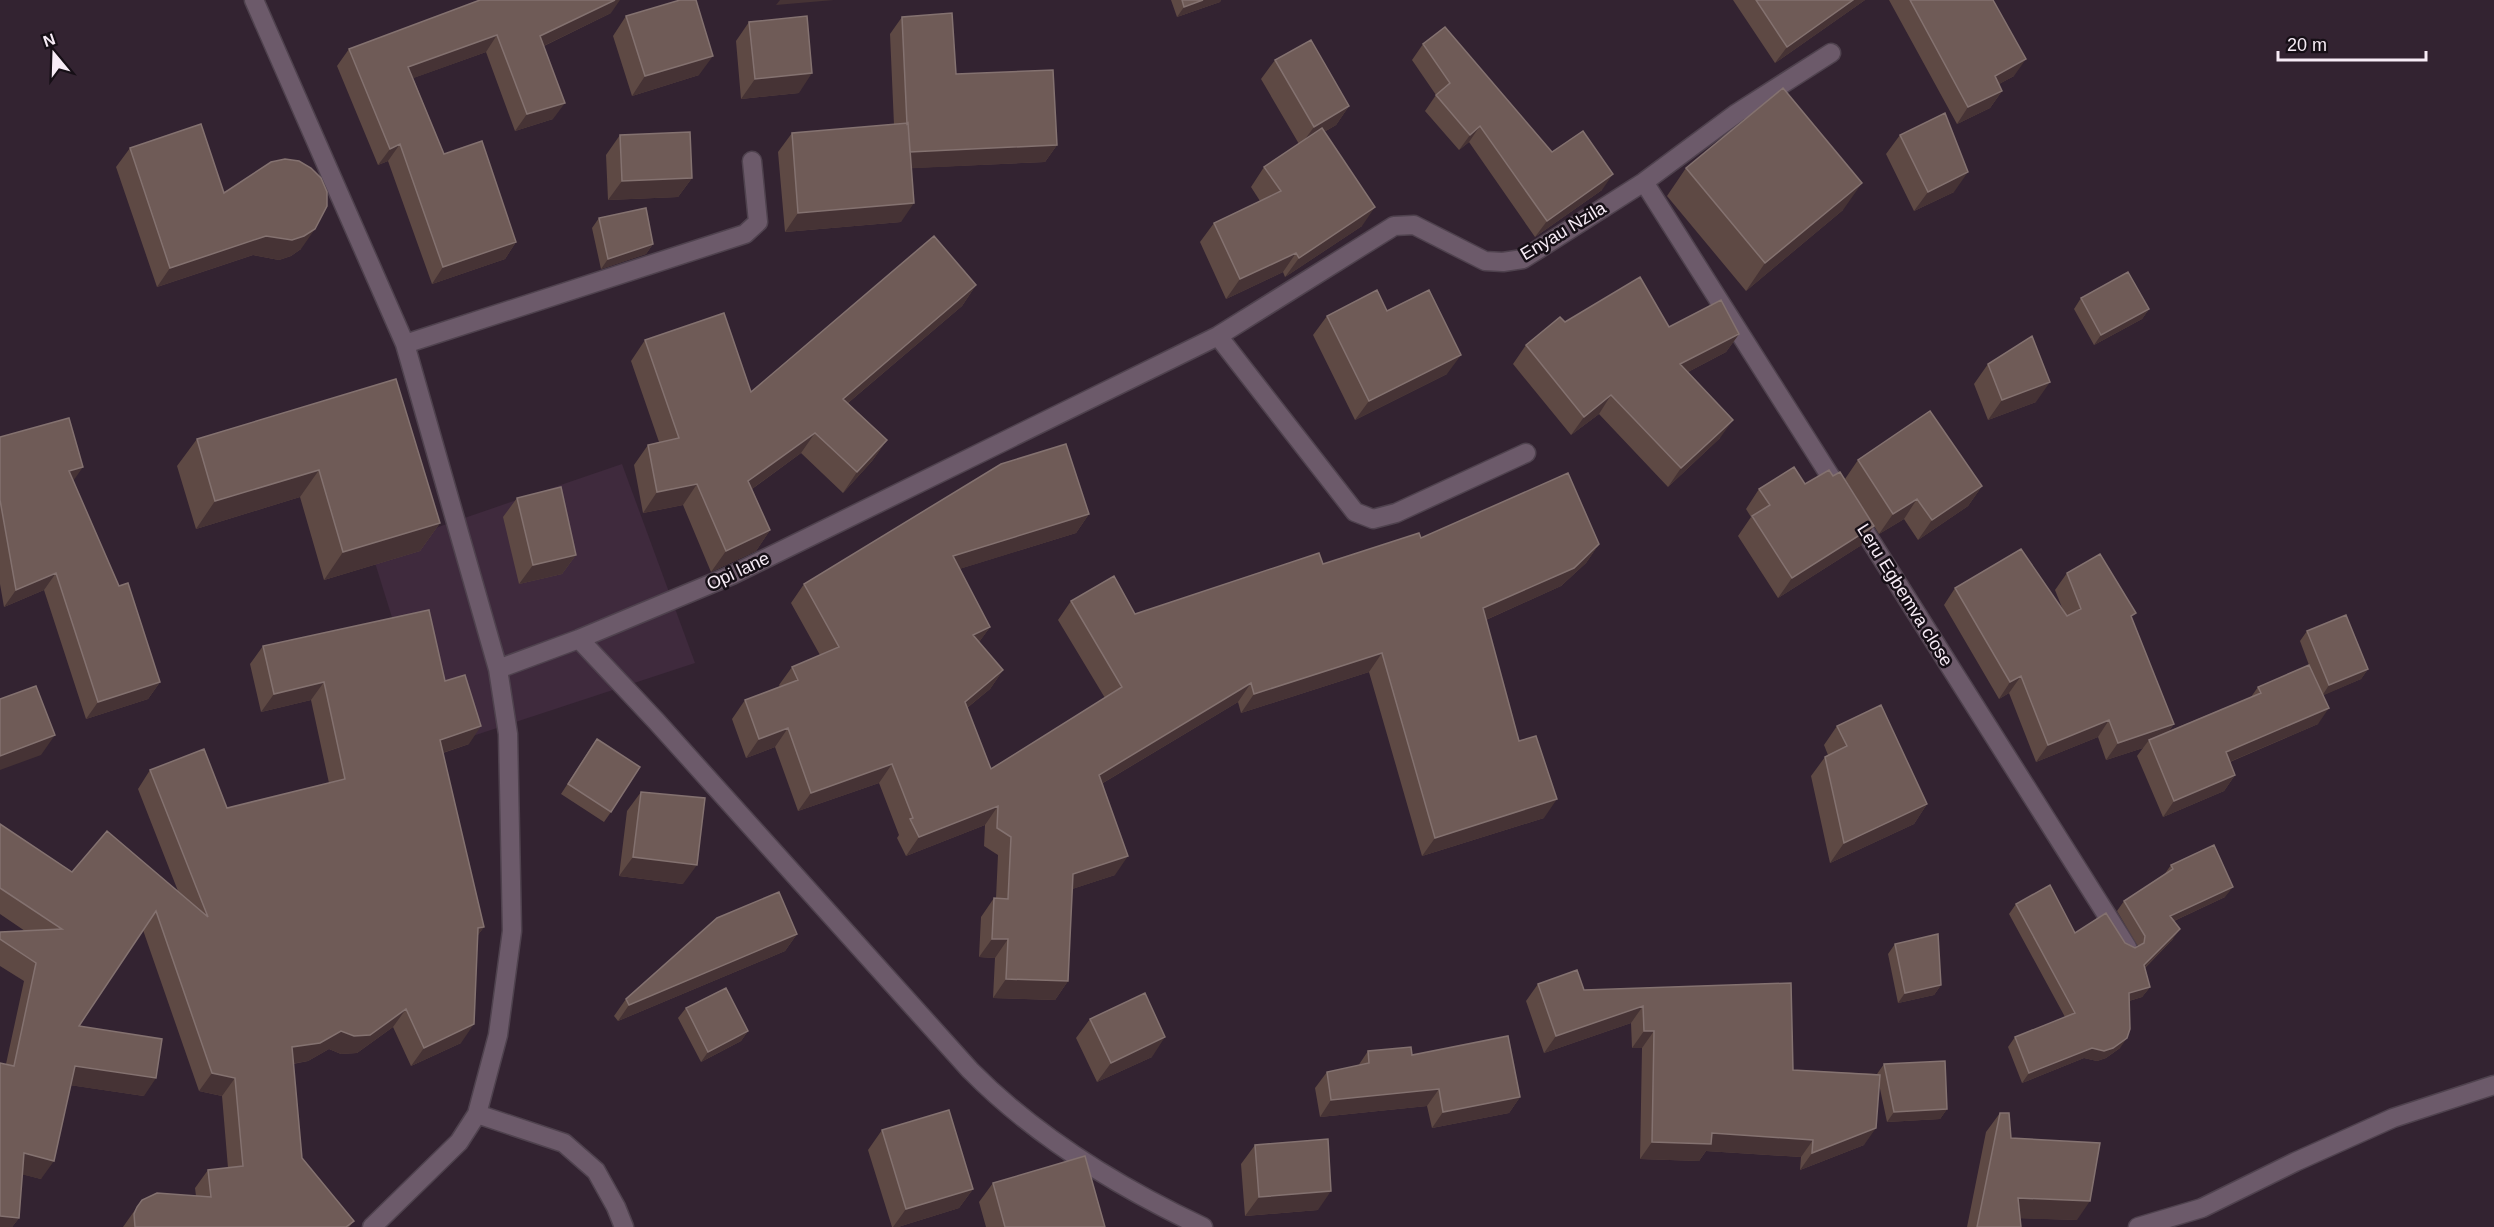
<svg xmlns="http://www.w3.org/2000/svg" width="2494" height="1227" font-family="Arial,sans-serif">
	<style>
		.built { fill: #3f2a3d }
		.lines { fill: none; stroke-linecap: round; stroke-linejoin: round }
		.minor-casing { stroke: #4f424e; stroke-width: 21 }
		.minor { stroke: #6c5a6a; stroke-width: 18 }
		.wall { fill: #5e4944 }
		.shaded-wall { fill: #463335 }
		.building { fill: #6f5b57; stroke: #847270; stroke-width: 1.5 }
		.labels { text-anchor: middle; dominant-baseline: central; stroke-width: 5; stroke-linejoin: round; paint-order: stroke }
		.street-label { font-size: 18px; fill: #f7ecf6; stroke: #160f16 }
	</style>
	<rect width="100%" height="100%" fill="#332331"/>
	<!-- built -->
	<path class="built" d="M 622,464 L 695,663 L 433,749 L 371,550 Z"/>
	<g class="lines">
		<defs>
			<path id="minor" d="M 254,0 L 405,344 L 498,669 L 508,734 L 512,931 L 498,1035 L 477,1114 L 459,1142 L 372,1227
				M 1644,182 L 1839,490
				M 1218,336 L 1355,512 L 1373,519 L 1396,513 L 1526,453
				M 405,344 L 745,234 L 758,222 L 752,161
				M 1855,516 L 2127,947
				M 579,639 L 657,722 L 970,1070 C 1036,1137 1118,1187 1203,1227
				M 498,669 L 579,639 L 732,575 L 1218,336 L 1394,226 L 1414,225 L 1485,261 L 1503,262 L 1523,259 L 1644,182 L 1737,113 L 1831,53
				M 477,1114 L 564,1143 L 596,1171 L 616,1207 L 624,1227
				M 2138,1227 L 2202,1208 L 2295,1162 L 2393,1118 L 2494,1085"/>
		</defs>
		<!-- minor casing -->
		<use href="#minor" class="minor-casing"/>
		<!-- minor -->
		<use href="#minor" class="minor"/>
	</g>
	<!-- wall -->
	<path class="wall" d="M 1171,0 L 1221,0 L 1220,2 L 1177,17 Z
		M 1733,0 L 1865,0 L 1775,63 Z
		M 1889,0 L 1993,0 L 2014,76 L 1999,84 L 2002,91 L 1990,108 L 1957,124 Z
		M 611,13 L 544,46 L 553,119 L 515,131 L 486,52 L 413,78 L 444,154 L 516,242 L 505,259 L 432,284 L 388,161 L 378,165 L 337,66 L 349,49 Z
		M 626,16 L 699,75 L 632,96 L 613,36 Z
		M 902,17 L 956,74 L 1057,145 L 1045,162 L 911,168 L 901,222 L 785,232 L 778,152 L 792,133 L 894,125 L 890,34 Z
		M 749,22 L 799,93 L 741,99 L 736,41 Z
		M 1423,44 L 1552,152 L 1602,190 L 1535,237 L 1469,142 L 1459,150 L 1425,111 L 1436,95 L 1412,60 Z
		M 1275,60 L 1349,106 L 1336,125 L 1324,132 L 1362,226 L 1285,277 L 1283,272 L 1226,299 L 1200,242 L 1214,223 L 1260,201 L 1251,187 L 1264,167 L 1299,144 L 1261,79 Z
		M 620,135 L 692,178 L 678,197 L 608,200 L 606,155 Z
		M 1900,135 L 1954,192 L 1914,211 L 1886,154 Z
		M 130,148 L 224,193 L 301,249 L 291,256 L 279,260 L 253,255 L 157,287 L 116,167 Z
		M 1686,168 L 1843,210 L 1746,291 L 1667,196 Z
		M 599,218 L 653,244 L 646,254 L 601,269 L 592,228 Z
		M 976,285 L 962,306 L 848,403 L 887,440 L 872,461 L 843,493 L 801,453 L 752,489 L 770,530 L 756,551 L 711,572 L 683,505 L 643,513 L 634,465 L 648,445 L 659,442 L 631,361 L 645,340 L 751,392 Z
		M 2081,298 L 2149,309 L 2142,319 L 2094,345 L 2074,309 Z
		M 1387,311 L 1447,374 L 1355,420 L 1313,335 L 1327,316 Z
		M 1565,322 L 1669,327 L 1739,334 L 1726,352 L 1688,372 L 1720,438 L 1668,487 L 1599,414 L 1571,435 L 1513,364 L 1526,345 Z
		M 1988,364 L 2036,402 L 1988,420 L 1974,384 Z
		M 396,379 L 440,523 L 420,551 L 324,580 L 300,497 L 196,529 L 177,466 L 197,439 Z
		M 0,437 L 73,480 L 160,682 L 148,699 L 86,719 L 44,590 L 4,607 L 0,584 Z
		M 1858,460 L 1982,486 L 1968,506 L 1918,540 L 1904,519 L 1879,534 L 1845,479 Z
		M 1833,476 L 1874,526 L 1860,546 L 1778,598 L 1738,536 L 1751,517 L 1746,509 L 1759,489 L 1805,484 Z
		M 517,498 L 576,555 L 562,574 L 519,584 L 503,517 Z
		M 1089,514 L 1076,533 L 959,569 L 990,627 L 979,642 L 1003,670 L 990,689 L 967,708 L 991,769 L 1105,698 L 1058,620 L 1071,601 L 1135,614 L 1421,538 L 1599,544 L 1586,563 L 1561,586 L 1486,620 L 1519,741 L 1544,818 L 1422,856 L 1369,672 L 1241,713 L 1238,702 L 1103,783 L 1115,875 L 1072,889 L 1068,981 L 1055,1000 L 993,998 L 995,958 L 979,957 L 981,917 L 994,898 L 996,898 L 998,855 L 984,846 L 985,825 L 906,856 L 897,838 L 899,835 L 879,783 L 798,811 L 775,747 L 746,758 L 732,719 L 745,700 L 780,687 L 779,685 L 792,667 L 820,655 L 791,603 L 804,584 Z
		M 2067,573 L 2132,619 L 2174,724 L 2169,731 L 2251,697 L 2258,687 L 2309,665 L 2300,641 L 2307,631 L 2368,669 L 2361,679 L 2323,695 L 2318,724 L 2230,762 L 2235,775 L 2224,791 L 2163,817 L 2137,756 L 2143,748 L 2106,760 L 2098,737 L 2036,762 L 2009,693 L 1999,699 L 1944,605 L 1955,588 L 2063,610 L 2055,590 Z
		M 263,646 L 445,681 L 469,744 L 443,753 L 484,927 L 477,936 L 461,1043 L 411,1066 L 393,1027 L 357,1053 L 341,1054 L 329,1049 L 308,1061 L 293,1064 L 302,1158 L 354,1221 L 349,1227 L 123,1227 L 142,1200 L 196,1196 L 195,1188 L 208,1170 L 228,1168 L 222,1096 L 199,1091 L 143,930 L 79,1026 L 144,1096 L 70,1085 L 41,1179 L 22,1174 L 19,1218 L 12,1227 L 0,1227 L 6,1064 L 24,981 L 0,966 L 0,932 L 25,931 L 0,914 L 0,824 L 72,872 L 178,891 L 138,789 L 150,770 L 227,808 L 329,783 L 311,700 L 261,712 L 250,664 Z
		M 1837,726 L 1927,804 L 1914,824 L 1830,863 L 1811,776 L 1825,757 L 1828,755 L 1824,745 Z
		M 590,749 L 611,812 L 604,822 L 561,794 Z
		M 641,792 L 683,884 L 619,876 L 627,811 Z
		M 2171,865 L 2225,897 L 2174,921 L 2173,939 L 2145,968 L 2150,987 L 2142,997 L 2129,1001 L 2120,1048 L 2106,1058 L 2097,1061 L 2084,1058 L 2022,1083 L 2008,1047 L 2015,1037 L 2065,1017 L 2009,914 L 2016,904 L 2075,933 L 2125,943 L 2135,948 L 2138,946 L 2117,911 L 2124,901 L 2164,875 Z
		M 797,934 L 785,951 L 618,1021 L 614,1016 L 626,999 Z
		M 1895,944 L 1941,985 L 1934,995 L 1898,1003 L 1888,954 Z
		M 1791,983 L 1793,1070 L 1877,1074 L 1884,1064 L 1947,1109 L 1940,1119 L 1887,1122 L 1879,1084 L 1864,1145 L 1800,1170 L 1801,1157 L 1706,1151 L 1699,1161 L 1640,1159 L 1642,1048 L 1632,1048 L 1631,1023 L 1544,1053 L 1526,1001 L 1538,984 L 1584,990 Z
		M 686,1008 L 748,1031 L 741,1041 L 701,1062 L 678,1018 Z
		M 1090,1019 L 1152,1057 L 1097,1082 L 1076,1038 Z
		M 1368,1051 L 1412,1055 L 1520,1097 L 1509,1113 L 1432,1128 L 1427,1106 L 1320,1117 L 1315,1088 L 1327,1072 L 1358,1066 Z
		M 2000,1113 L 2011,1138 L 2077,1220 L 2020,1218 L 2021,1227 L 1967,1227 L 1986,1132 Z
		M 882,1130 L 973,1189 L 959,1208 L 898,1227 L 892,1227 L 868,1150 Z
		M 1255,1145 L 1318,1210 L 1245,1216 L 1241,1164 Z
		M 993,1183 L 1105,1227 L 986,1227 L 979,1202 Z"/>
	<!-- shaded-wall -->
	<path class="shaded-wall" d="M 615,0 L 620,0 L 611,13 L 529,53 L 540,36 Z
		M 780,0 L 834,0 L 776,5 Z
		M 1203,0 L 1221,0 L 1220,2 L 1177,17 L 1184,7 Z
		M 1853,0 L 1865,0 L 1775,63 L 1787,47 Z
		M 497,35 L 486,52 L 397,84 L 408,67 Z
		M 713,56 L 699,75 L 632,96 L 645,76 Z
		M 2026,59 L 2014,76 L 1984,92 L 1995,76 Z
		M 812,73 L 799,93 L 741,99 L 755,79 Z
		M 2002,91 L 1990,108 L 1957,124 L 1968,107 Z
		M 565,103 L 553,119 L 515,131 L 527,114 Z
		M 1349,106 L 1336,125 L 1300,146 L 1314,127 Z
		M 1480,126 L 1469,142 L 1459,150 L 1470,135 Z
		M 400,144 L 388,161 L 378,165 L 390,149 Z
		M 1057,145 L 1045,162 L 897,169 L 908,152 Z
		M 1968,172 L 1954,192 L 1914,211 L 1928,192 Z
		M 1613,174 L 1602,190 L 1535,237 L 1547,221 Z
		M 692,178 L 678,197 L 608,200 L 622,181 Z
		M 1862,183 L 1843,210 L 1746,291 L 1765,263 Z
		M 914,203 L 901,222 L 785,232 L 798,213 Z
		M 1375,207 L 1362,226 L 1285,277 L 1299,258 Z
		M 315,229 L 301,249 L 291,256 L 279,260 L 253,255 L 157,287 L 170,268 L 266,236 Z
		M 516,242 L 505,259 L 432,284 L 443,267 Z
		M 653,244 L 646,254 L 601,269 L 608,259 Z
		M 1296,253 L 1283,272 L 1226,299 L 1240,279 Z
		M 976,285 L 962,306 L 829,419 L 843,399 Z
		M 2149,309 L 2142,319 L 2094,345 L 2101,335 Z
		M 1739,334 L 1726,352 L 1667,383 L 1680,364 Z
		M 1461,355 L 1447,374 L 1355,420 L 1369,401 Z
		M 2050,382 L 2036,402 L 1988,420 L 2002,400 Z
		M 1611,395 L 1599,414 L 1571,435 L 1584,417 Z
		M 1733,420 L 1720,438 L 1668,487 L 1681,468 Z
		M 815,433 L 801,453 L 734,502 L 748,481 Z
		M 887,440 L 872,461 L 843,493 L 857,472 Z
		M 83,467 L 71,484 L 69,471 Z
		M 319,470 L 300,497 L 196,529 L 215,501 Z
		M 697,484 L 683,505 L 643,513 L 657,492 Z
		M 1982,486 L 1968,506 L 1918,540 L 1932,520 Z
		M 1917,499 L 1904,519 L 1879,534 L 1893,514 Z
		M 1089,514 L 1076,533 L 940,575 L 953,556 Z
		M 440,523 L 420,551 L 324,580 L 343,552 Z
		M 1874,526 L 1860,546 L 1778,598 L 1792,578 Z
		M 770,530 L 756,551 L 711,572 L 726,551 Z
		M 1599,544 L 1586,563 L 1561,586 L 1470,627 L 1483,608 Z
		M 576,555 L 562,574 L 519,584 L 533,565 Z
		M 56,573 L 44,590 L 4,607 L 16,590 Z
		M 990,627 L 977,645 L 973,635 Z
		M 1382,653 L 1369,672 L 1241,713 L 1254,694 Z
		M 2368,669 L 2361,679 L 2322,696 L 2329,685 Z
		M 1003,670 L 990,689 L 952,720 L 965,702 Z
		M 2021,676 L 2009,693 L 1999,699 L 2010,682 Z
		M 160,682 L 148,699 L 86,719 L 98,702 Z
		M 324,682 L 311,700 L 261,712 L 274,694 Z
		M 1251,683 L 1238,702 L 1086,793 L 1099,775 Z
		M 2329,708 L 2318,724 L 2215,768 L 2226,752 Z
		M 2109,720 L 2098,737 L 2036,762 L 2048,745 Z
		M 2174,724 L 2162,741 L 2149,740 L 2143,748 L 2106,760 L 2118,743 Z
		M 481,726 L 469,744 L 427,758 L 440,740 Z
		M 788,728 L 775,747 L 746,758 L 759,739 Z
		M 55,735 L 41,755 L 0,770 L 0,756 Z
		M 892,764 L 879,783 L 798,811 L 811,793 Z
		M 2235,775 L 2224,791 L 2163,817 L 2174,801 Z
		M 1557,799 L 1544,818 L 1422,856 L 1435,838 Z
		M 1927,804 L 1914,824 L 1830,863 L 1844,843 Z
		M 998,806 L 985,825 L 906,856 L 919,837 Z
		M 1128,856 L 1115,875 L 1060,893 L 1073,874 Z
		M 633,857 L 697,865 L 683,884 L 619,876 Z
		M 2233,887 L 2225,897 L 2163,926 L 2170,916 Z
		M 484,927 L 471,945 L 478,928 Z
		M 2180,929 L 2173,939 L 2137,975 L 2144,965 Z
		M 797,934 L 785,951 L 618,1021 L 629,1005 Z
		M 992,939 L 1008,939 L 995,958 L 979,957 Z
		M 1006,979 L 1068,981 L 1055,1000 L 993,998 Z
		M 1941,985 L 1934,995 L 1898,1003 L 1905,993 Z
		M 2150,987 L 2142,997 L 2122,1003 L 2129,993 Z
		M 1643,1006 L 1631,1023 L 1544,1053 L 1556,1036 Z
		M 406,1009 L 393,1027 L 357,1053 L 341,1054 L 329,1049 L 308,1061 L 279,1066 L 292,1047 Z
		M 474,1024 L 461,1043 L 411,1066 L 424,1048 Z
		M 748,1031 L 741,1041 L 701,1062 L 708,1052 Z
		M 1644,1031 L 1654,1031 L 1642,1048 L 1632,1048 Z
		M 1165,1037 L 1152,1057 L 1097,1082 L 1111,1063 Z
		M 2127,1038 L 2120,1048 L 2106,1058 L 2097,1061 L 2084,1058 L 2022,1083 L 2029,1073 L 2092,1048 Z
		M 75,1066 L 156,1078 L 144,1096 L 62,1084 Z
		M 212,1073 L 235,1078 L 222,1096 L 199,1091 Z
		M 1439,1089 L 1427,1106 L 1320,1117 L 1331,1100 Z
		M 1520,1097 L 1509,1113 L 1432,1128 L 1443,1112 Z
		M 1947,1109 L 1940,1119 L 1887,1122 L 1894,1112 Z
		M 1876,1128 L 1864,1145 L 1800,1170 L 1812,1153 Z
		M 1712,1133 L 1813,1140 L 1801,1157 L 1706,1151 L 1699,1161 L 1640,1159 L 1652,1142 Z
		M 24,1153 L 54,1161 L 41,1179 L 12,1172 Z
		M 973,1189 L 959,1208 L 898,1227 L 893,1227 L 906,1209 Z
		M 1331,1191 L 1318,1210 L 1245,1216 L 1259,1197 Z
		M 2018,1198 L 2090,1201 L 2077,1220 L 2004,1218 Z
		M 0,1216 L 19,1218 L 12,1227 L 0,1227 Z"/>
	<!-- building -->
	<path class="building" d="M 480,0 L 615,0 L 540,36 L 565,103 L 527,114 L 497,35 L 408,67 L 444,154 L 482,141 L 516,242 L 443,267 L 400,144 L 390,149 L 349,49 Z
		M 680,0 L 696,0 L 713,56 L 645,76 L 626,16 Z
		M 1182,0 L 1203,0 L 1184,7 Z
		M 1756,0 L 1853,0 L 1787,47 Z
		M 1910,0 L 1993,0 L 2026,59 L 1995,76 L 2002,91 L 1968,107 Z
		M 952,13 L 956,74 L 1053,70 L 1057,145 L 910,152 L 908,123 L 907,124 L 902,17 Z
		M 807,16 L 812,73 L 755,79 L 749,22 Z
		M 1445,27 L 1552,152 L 1583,131 L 1613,174 L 1547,221 L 1480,126 L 1470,135 L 1436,95 L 1450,83 L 1423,44 Z
		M 1311,40 L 1349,106 L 1314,127 L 1275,60 Z
		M 1783,88 L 1862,183 L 1765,263 L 1686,168 Z
		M 1945,113 L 1968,172 L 1928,192 L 1900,135 Z
		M 908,123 L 914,203 L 798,213 L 792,133 Z
		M 201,124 L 224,193 L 271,162 L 285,159 L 299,161 L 311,168 L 321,178 L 327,192 L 327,206 L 315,229 L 304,236 L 292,240 L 266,236 L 170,268 L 130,148 Z
		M 1322,128 L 1375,207 L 1299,258 L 1296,253 L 1240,279 L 1214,223 L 1281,191 L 1264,167 Z
		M 690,132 L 692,178 L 622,181 L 620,135 Z
		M 646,208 L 653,244 L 608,259 L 599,218 Z
		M 934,236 L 976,285 L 843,399 L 887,440 L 857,472 L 815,433 L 748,481 L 770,530 L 726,551 L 697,484 L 657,492 L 648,445 L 679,438 L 645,340 L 724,313 L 751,392 Z
		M 2128,272 L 2149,309 L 2101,335 L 2081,298 Z
		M 1640,277 L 1669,327 L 1721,300 L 1739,334 L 1680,364 L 1733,420 L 1681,468 L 1611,395 L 1584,417 L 1526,345 L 1560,317 L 1565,322 Z
		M 1377,290 L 1387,311 L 1429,290 L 1461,355 L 1369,401 L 1327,316 Z
		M 2032,336 L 2050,382 L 2002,400 L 1988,364 Z
		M 396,379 L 440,523 L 343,552 L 319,470 L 215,501 L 197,439 Z
		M 1930,411 L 1982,486 L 1932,520 L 1917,499 L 1893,514 L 1858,460 Z
		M 69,418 L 83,467 L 69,471 L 119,586 L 128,583 L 160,682 L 98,702 L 56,573 L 16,590 L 0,500 L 0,437 Z
		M 1066,444 L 1089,514 L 953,556 L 990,627 L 973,635 L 1003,670 L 965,702 L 991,769 L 1122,687 L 1071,601 L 1114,576 L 1135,614 L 1319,553 L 1323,564 L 1419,533 L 1421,538 L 1568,473 L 1599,544 L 1574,568 L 1483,608 L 1519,741 L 1536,736 L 1557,799 L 1435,838 L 1382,653 L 1254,694 L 1251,683 L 1099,775 L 1128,856 L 1073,874 L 1068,981 L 1006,979 L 1008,939 L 992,939 L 994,898 L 1008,899 L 1011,837 L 997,828 L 998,806 L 919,837 L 910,819 L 913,818 L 892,764 L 811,793 L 788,728 L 759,739 L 745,700 L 798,680 L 792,667 L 839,647 L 804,584 L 1001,464 Z
		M 1794,467 L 1805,484 L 1829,470 L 1833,476 L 1840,472 L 1874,526 L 1792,578 L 1752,516 L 1770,505 L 1759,489 Z
		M 561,487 L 576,555 L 533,565 L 517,498 Z
		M 2021,549 L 2067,616 L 2081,609 L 2067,573 L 2100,554 L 2136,613 L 2131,616 L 2174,724 L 2118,743 L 2109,720 L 2048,745 L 2021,676 L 2010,682 L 1955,588 Z
		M 429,610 L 445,681 L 465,675 L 481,726 L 440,740 L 484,927 L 478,928 L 474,1024 L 424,1048 L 406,1009 L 370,1035 L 354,1036 L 341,1031 L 320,1043 L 292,1047 L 302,1158 L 354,1221 L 346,1227 L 135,1227 L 134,1214 L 137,1207 L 142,1200 L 157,1193 L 211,1197 L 208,1170 L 243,1166 L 235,1078 L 212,1073 L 156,911 L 79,1026 L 162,1039 L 156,1078 L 75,1066 L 54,1161 L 24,1153 L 19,1218 L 0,1216 L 0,1063 L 14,1066 L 36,963 L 0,939 L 0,932 L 62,929 L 0,888 L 0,824 L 72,872 L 107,831 L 208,917 L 150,770 L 204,749 L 227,808 L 345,779 L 324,682 L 274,694 L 263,646 Z
		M 2346,615 L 2368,669 L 2329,685 L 2307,631 Z
		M 2309,665 L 2329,708 L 2226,752 L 2235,775 L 2174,801 L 2149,740 L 2261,693 L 2258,687 Z
		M 36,686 L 55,735 L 0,756 L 0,699 Z
		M 1881,705 L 1927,804 L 1844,843 L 1825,757 L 1847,746 L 1837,726 Z
		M 597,739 L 640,767 L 611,812 L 568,784 Z
		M 641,792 L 705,798 L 697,865 L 633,857 Z
		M 2214,845 L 2233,887 L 2170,916 L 2180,929 L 2144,965 L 2150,987 L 2129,993 L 2130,1029 L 2127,1038 L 2113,1048 L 2104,1051 L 2092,1048 L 2029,1073 L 2015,1037 L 2075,1013 L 2016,904 L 2050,885 L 2075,933 L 2106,913 L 2125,943 L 2135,948 L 2144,943 L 2145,936 L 2124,901 L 2173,869 L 2171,865 Z
		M 779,892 L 797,934 L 629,1005 L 626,999 L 717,918 Z
		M 1938,934 L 1941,985 L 1905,993 L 1895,944 Z
		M 1577,970 L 1584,990 L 1791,983 L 1793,1070 L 1880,1075 L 1876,1128 L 1812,1153 L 1813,1140 L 1712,1133 L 1711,1144 L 1652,1142 L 1654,1031 L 1644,1031 L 1643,1006 L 1556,1036 L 1538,984 Z
		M 726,988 L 748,1031 L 708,1052 L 686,1008 Z
		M 1145,993 L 1165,1037 L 1111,1063 L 1090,1019 Z
		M 1508,1036 L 1520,1097 L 1443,1112 L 1439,1089 L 1331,1100 L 1327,1072 L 1369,1063 L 1368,1051 L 1411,1047 L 1412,1055 Z
		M 1945,1061 L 1947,1109 L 1894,1112 L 1884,1064 Z
		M 949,1110 L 973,1189 L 906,1209 L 882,1130 Z
		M 2000,1113 L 2009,1113 L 2011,1138 L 2100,1143 L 2090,1201 L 2018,1198 L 2021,1227 L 1977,1227 Z
		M 1328,1139 L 1331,1191 L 1259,1197 L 1255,1145 Z
		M 1085,1156 L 1105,1227 L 1005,1227 L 993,1183 Z"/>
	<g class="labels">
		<!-- street labels -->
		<g class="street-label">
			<text transform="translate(1563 231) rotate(-31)">Enyau Nzila</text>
			<text transform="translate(738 571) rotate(-25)">Opi lane</text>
			<text transform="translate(1905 595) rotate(58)">Leru Egbemva close</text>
		</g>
	</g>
	<!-- north arrow -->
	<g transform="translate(54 54) rotate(341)" stroke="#160f16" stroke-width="4.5" paint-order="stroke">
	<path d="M0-4.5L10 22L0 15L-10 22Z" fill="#f7ecf6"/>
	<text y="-9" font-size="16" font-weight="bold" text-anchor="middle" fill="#f7ecf6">N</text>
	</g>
	<!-- scale -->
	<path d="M2278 51v9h148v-9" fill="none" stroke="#f7ecf6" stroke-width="3"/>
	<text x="2287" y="51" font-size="18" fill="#f7ecf6" stroke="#160f16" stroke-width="4.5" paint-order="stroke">20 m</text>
</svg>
